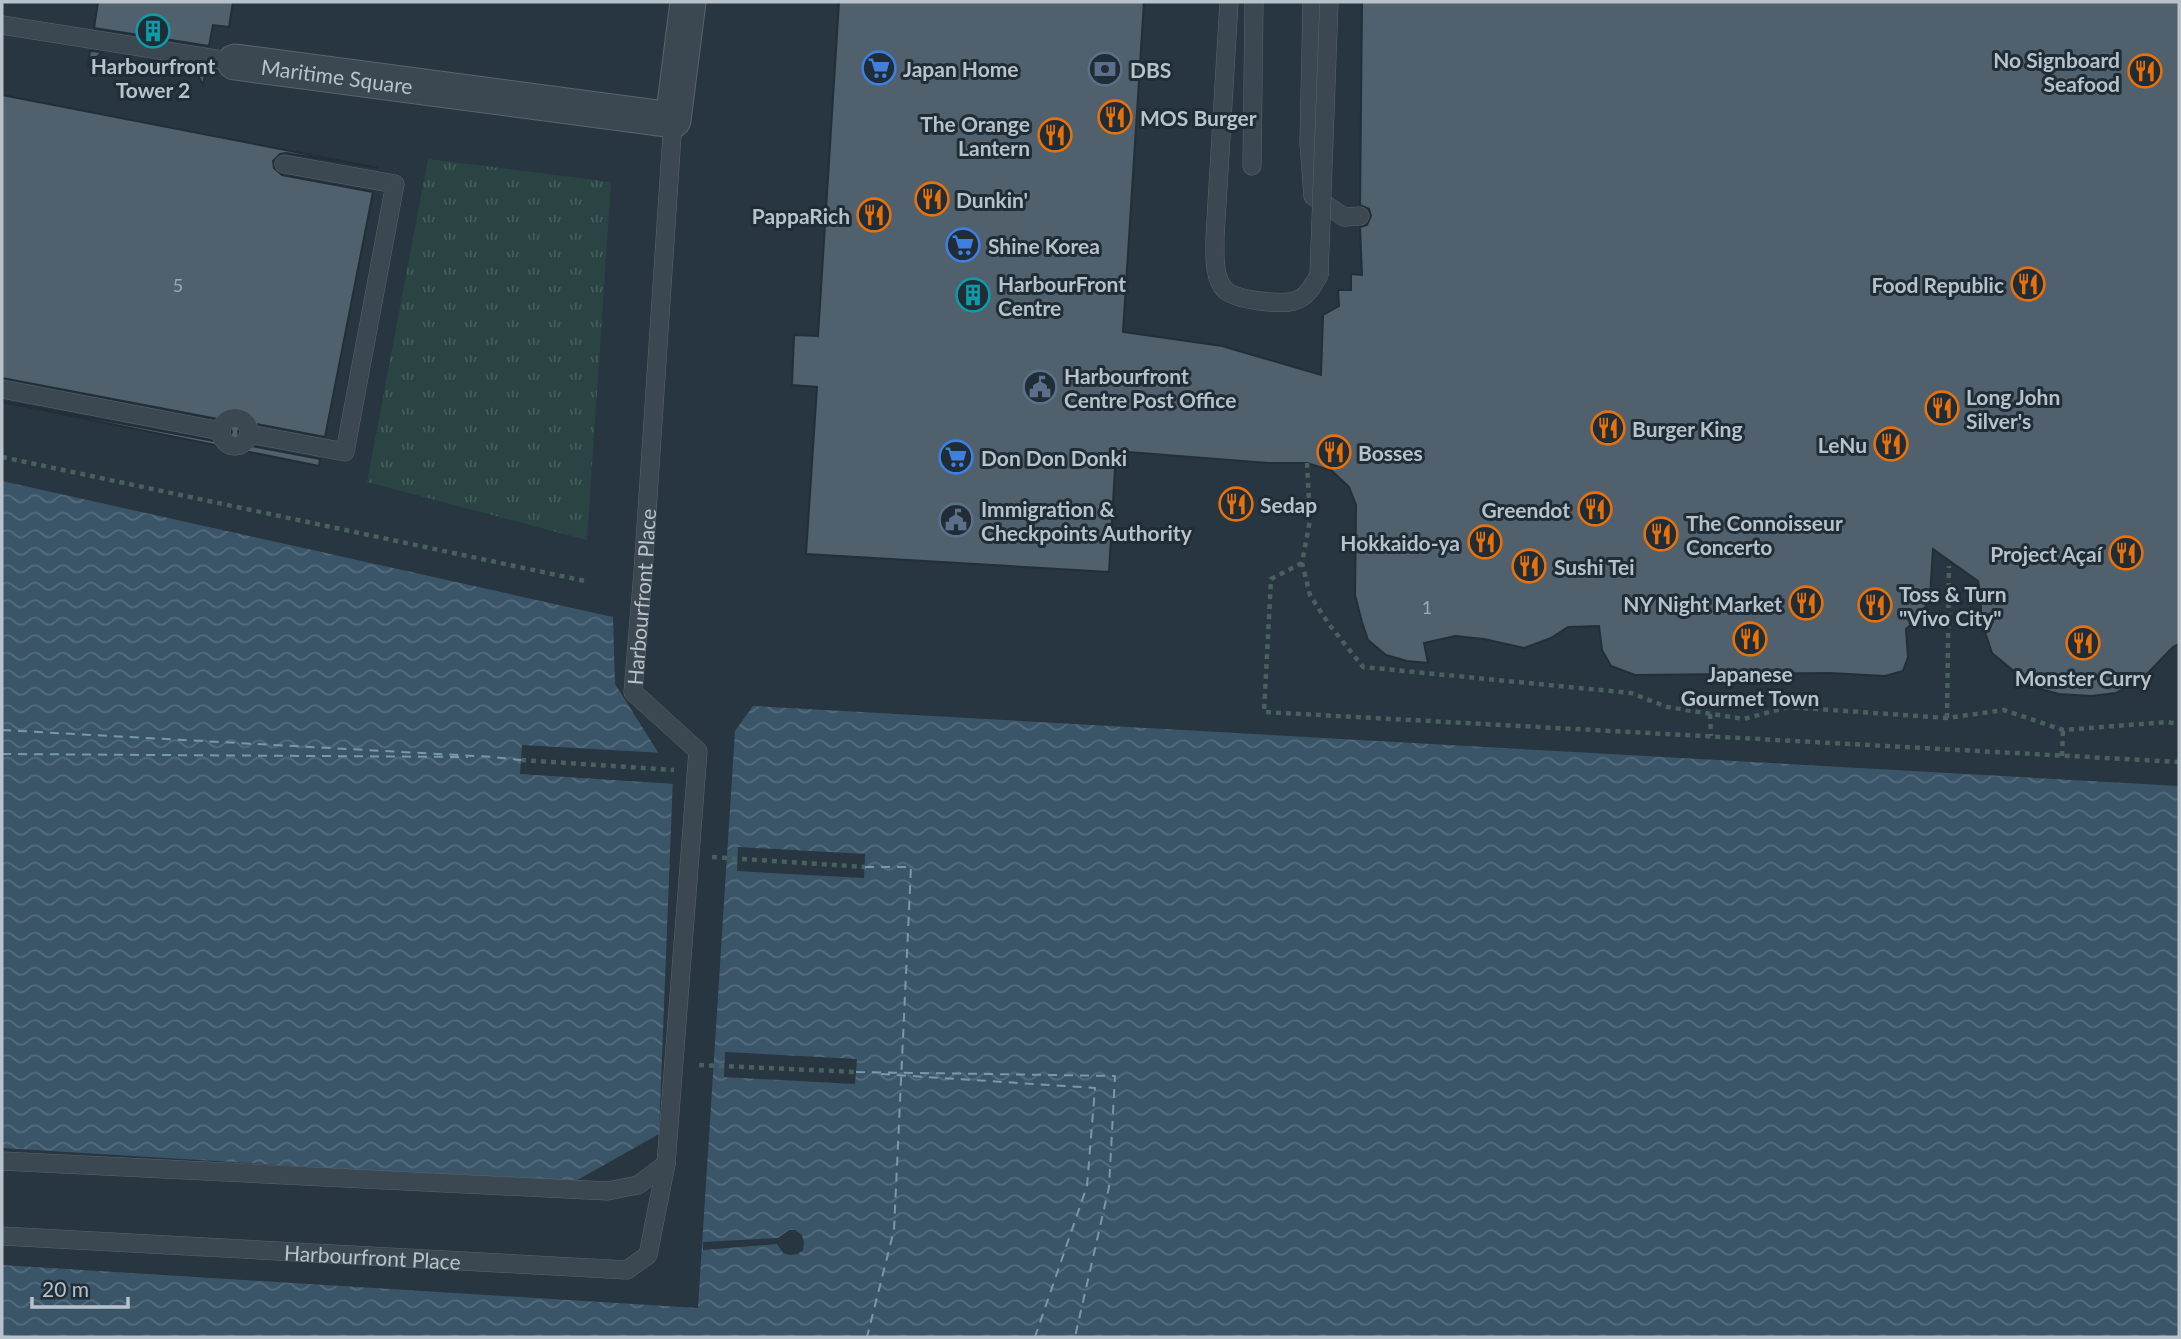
<svg xmlns="http://www.w3.org/2000/svg" width="2181" height="1339" font-family="Lato,sans-serif">
	<style>
		.grass { fill: url(#grass-tufts) }
		.water { fill: url(#water-waves) }
		.pier { fill: #273641 }
		.lines { fill: none; stroke-linecap: round; stroke-linejoin: round }
		.ferry { stroke: #7997ad; stroke-width: 2; stroke-dasharray: 9 7; stroke-linecap: butt }
		.building { fill: #50606c; stroke: #222f38; stroke-width: 2 }
		.service-casing { stroke: #59656e; stroke-width: 19 }
		.minor-casing { stroke: #59656e; stroke-width: 37 }
		.path { stroke: #49605f; stroke-width: 4.5; stroke-dasharray: 5 5; stroke-linecap: butt }
		.service { stroke: #3b4851; stroke-width: 18 }
		.minor { stroke: #3b4851; stroke-width: 35 }
		.service-bridge-casing { stroke: #59656e; stroke-width: 19; stroke-linecap: butt }
		.service-bridge { stroke: #3b4851; stroke-width: 18 }
		.labels { text-anchor: middle; dominant-baseline: central; stroke-width: 6; stroke-linejoin: round; paint-order: stroke }
		.number-label { font-size: 18px; fill: #9eaab3 }
		.poi-label { font-size: 21px; font-weight: bold; fill: #b8c2cb; stroke: #202d37; text-anchor: start }
		.street-label { font-size: 21px; fill: #b8c2cb; stroke: #202d37 }
	</style>
	<defs>
		<pattern id="grass-tufts" width="24" height="20" patternUnits="userSpaceOnUse" patternTransform="scale(1.75)"><rect width="24" height="20" fill="#2a4443"/><path d="M3 7l-1-3M5 7V3M7 7l1-3M15 17l-1-3M17 17v-4M19 17l1-3" fill="none" stroke="#475d5d"/></pattern>
		<pattern id="water-waves" width="16" height="10" patternUnits="userSpaceOnUse" patternTransform="scale(1.75)"><rect width="16" height="10" fill="#3b5568"/><path d="M0 5q4-4 8 0t8 0" fill="none" stroke="#556c7c"/></pattern>
	</defs>
	<rect width="100%" height="100%" fill="#273641"/>
	<!-- grass -->
	<path class="grass" d="M 428,159 L 611,182 L 587,540 L 367,482 Z"/>
	<!-- water -->
	<path class="water" d="M 2,481 L 613,617 L 615,684 L 673,776 L 659,1134 L 572,1183 L 2,1148 Z
		M 753,706 L 2179,786 L 2179,1337 L 2,1337 L 2,1265 L 698,1308 L 735,731 Z"/>
	<!-- pier -->
	<path class="pier" d="M 522,745 L 663,753 L 676,774 L 676,784 L 520,774 Z
		M 738,847 L 865,854 L 864,878 L 737,871 Z
		M 725,1052 L 857,1059 L 855,1084 L 724,1077 Z
		M 789,1230 L 795,1230 L 802,1235 L 804,1242 L 803,1250 L 798,1254 L 790,1255 L 783,1253 L 777,1244 L 703,1250 L 703,1242 L 778,1238 Z"/>
	<g class="lines">
		<!-- ferry -->
		<path class="ferry" d="M 2,730 L 493,757 L 521,760
			M 2,754 L 468,757
			M 865,867 L 911,867 L 894,1230 L 867,1337
			M 856,1072 L 1115,1076 L 1109,1187 L 1075,1337
			M 881,1074 L 1095,1088 L 1087,1186 L 1035,1337"/>
	</g>
	<!-- building -->
	<path class="building" d="M 98,2 L 233,2 L 229,27 L 213,25 L 209,46 L 94,28 Z
		M 839,2 L 1144,2 L 1123,332 L 1222,346 L 1321,375 L 1323,315 L 1339,306 L 1338,290 L 1351,290 L 1351,274 L 1362,275 L 1360,227 L 1367,225 L 1371,216 L 1369,209 L 1360,205 L 1362,2 L 2179,2 L 2179,644 L 2173,647 L 2141,680 L 2116,693 L 2091,696 L 2059,694 L 2033,687 L 1992,653 L 1981,620 L 1981,597 L 1978,581 L 1933,549 L 1930,597 L 1921,616 L 1906,629 L 1908,657 L 1903,671 L 1885,676 L 1829,673 L 1635,675 L 1611,666 L 1602,650 L 1599,626 L 1568,627 L 1551,638 L 1524,648 L 1484,639 L 1455,636 L 1424,643 L 1428,663 L 1407,661 L 1386,655 L 1368,640 L 1362,622 L 1355,595 L 1356,505 L 1349,487 L 1332,471 L 1307,463 L 1268,463 L 1116,451 L 1109,572 L 806,554 L 817,387 L 792,385 L 794,335 L 818,336 Z
		M 90,51 L 102,52 L 88,65 Z
		M 194,67 L 206,69 L 203,85 Z
		M 2,95 L 378,168 L 286,153 L 280,154 L 273,161 L 274,168 L 282,175 L 373,192 L 325,437 L 251,423 L 245,424 L 238,431 L 239,438 L 246,445 L 320,459 L 319,466 L 2,402 L 2,401 L 219,442 L 229,439 L 232,432 L 229,423 L 223,420 L 2,378 Z"/>
	<g class="lines">
		<defs>
			<g id="service">
				<path d="M 1229,2 L 1215,237 C 1215,253 1213,278 1225,290 C 1236,300 1279,305 1294,301 C 1307,298 1313,285 1319,275"/>
				<path d="M 1312,2 L 1309,143 L 1313,196 L 1344,217 L 1360,216"/>
				<path d="M 2,25 L 235,62"/>
				<path d="M 1252,166 L 1254,2"/>
				<path d="M 2,389 L 221,431"/>
				<circle cx="235" cy="432" r="14"/>
				<path d="M 249,434 L 345,452 L 395,184 L 284,164"/>
				<path d="M 2,1161 L 607,1191 L 638,1185 L 666,1164"/>
				<path id="s1" d="M 2,1236 L 627,1270 L 648,1255 L 666,1164 L 698,751 L 633,692 L 643,572 L 673,120"/>
			</g>
			<g id="minor">
				<path id="s2" d="M 235,62 L 673,120 L 688,2"/>
			</g>
		</defs>
		<!-- service casing -->
		<use href="#service" class="service-casing"/>
		<!-- minor casing -->
		<use href="#minor" class="minor-casing"/>
		<!-- path -->
		<path class="path" d="M 2,457 L 585,581
			M 1307,463 L 1310,520 L 1302,563 L 1310,595 L 1328,623 L 1363,667 L 1631,693 L 1667,707 L 1744,719 L 1788,707 L 1947,718 L 2004,710 L 2063,730 L 2167,722 L 2179,724
			M 1302,563 L 1271,579 L 1264,712 L 2179,762
			M 1710,714 L 1711,736
			M 1947,718 L 1949,566
			M 2062,756 L 2063,730
			M 521,760 L 674,770
			M 712,857 L 865,867
			M 699,1065 L 856,1072"/>
		<!-- service -->
		<use href="#service" class="service"/>
		<!-- minor -->
		<use href="#minor" class="minor"/>
		<defs>
			<path id="service-bridge" d="M 1319,275 L 1329,2"/>
		</defs>
		<!-- service-bridge casing -->
		<use href="#service-bridge" class="service-bridge-casing"/>
		<!-- service-bridge -->
		<use href="#service-bridge" class="service-bridge"/>
	</g>
	<!-- icons -->
	<defs>
		<symbol id="building-ring" viewBox="-11 -11 22 22"><circle r="9.5" fill="#202d37" stroke="#0f9aa8" stroke-width="1.5"/><path d="M-4-6H4V6H1V3H-1V6H-4ZM-2.5-4.3h1.7v1.8h-1.7ZM.8-4.3h1.7v1.8H.8ZM-2.5-1h1.7V.8h-1.7ZM.8-1h1.7V.8H.8Z" fill="#0f9aa8"/></symbol>
		<symbol id="supermarket-ring" viewBox="-11 -11 22 22"><circle r="9.5" fill="#202d37" stroke="#3f7fe0" stroke-width="1.5"/><path d="M-6-5.5h2.5l.6 2H6L4.5 2H-2.5L-4.4-4H-6ZM-1.5 3.2a1.3 1.3 0 1 0 .1 0ZM3 3.2a1.3 1.3 0 1 0 .1 0Z" fill="#3f7fe0"/></symbol>
		<symbol id="bank-ring" viewBox="-11 -11 22 22"><circle r="9.5" fill="#202d37" stroke="#5c6f8a" stroke-width="1.5"/><path d="M-6-4H6V4H-6ZM0-2.3a2.3 2.3 0 1 0 0 4.6a2.3 2.3 0 1 0 0-4.6Z" fill="#5c6f8a"/></symbol>
		<symbol id="restaurant-ring" viewBox="-11 -11 22 22"><circle r="9.5" fill="#202d37" stroke="#e8710a" stroke-width="1.5"/><path d="M-5-6h1v4h1v-4h1v4h1v-4h1v5L-1.5 .5V6h-2V.5L-5-1ZM5-6V6H3V1.5H1.5Q1.5-4 5-6Z" fill="#e8710a"/></symbol>
		<symbol id="civic-ring" viewBox="-11 -11 22 22"><circle r="9.5" fill="#202d37" stroke="#5c6f8a" stroke-width="1.5"/><path d="M-.6-6.5H3V-4.5H.6V-3L4-1V1h2V6H-6V1h2V-1L-.6-3ZM-1.2 2.5V6h2.4V2.5Z" fill="#5c6f8a"/></symbol>
	</defs>
	<g fill-rule="evenodd">
		<use href="#building-ring" x="134" y="12" width="38" height="38"/>
		<use href="#supermarket-ring" x="860" y="49" width="38" height="38"/>
		<use href="#bank-ring" x="1086" y="50" width="38" height="38"/>
		<use href="#restaurant-ring" x="2126" y="52" width="38" height="38"/>
		<use href="#restaurant-ring" x="1096" y="98" width="38" height="38"/>
		<use href="#restaurant-ring" x="1036" y="116" width="38" height="38"/>
		<use href="#restaurant-ring" x="913" y="180" width="38" height="38"/>
		<use href="#restaurant-ring" x="855" y="196" width="38" height="38"/>
		<use href="#supermarket-ring" x="944" y="226" width="38" height="38"/>
		<use href="#restaurant-ring" x="2009" y="265" width="38" height="38"/>
		<use href="#building-ring" x="954" y="276" width="38" height="38"/>
		<use href="#civic-ring" x="1021" y="368" width="38" height="38"/>
		<use href="#restaurant-ring" x="1923" y="389" width="38" height="38"/>
		<use href="#restaurant-ring" x="1589" y="409" width="38" height="38"/>
		<use href="#restaurant-ring" x="1872" y="425" width="38" height="38"/>
		<use href="#restaurant-ring" x="1315" y="433" width="38" height="38"/>
		<use href="#supermarket-ring" x="937" y="438" width="38" height="38"/>
		<use href="#restaurant-ring" x="1217" y="485" width="38" height="38"/>
		<use href="#restaurant-ring" x="1576" y="490" width="38" height="38"/>
		<use href="#civic-ring" x="937" y="501" width="38" height="38"/>
		<use href="#restaurant-ring" x="1642" y="515" width="38" height="38"/>
		<use href="#restaurant-ring" x="1466" y="523" width="38" height="38"/>
		<use href="#restaurant-ring" x="2107" y="534" width="38" height="38"/>
		<use href="#restaurant-ring" x="1510" y="547" width="38" height="38"/>
		<use href="#restaurant-ring" x="1787" y="584" width="38" height="38"/>
		<use href="#restaurant-ring" x="1856" y="586" width="38" height="38"/>
		<use href="#restaurant-ring" x="1731" y="620" width="38" height="38"/>
		<use href="#restaurant-ring" x="2064" y="624" width="38" height="38"/>
	</g>
	<g class="labels">
		<!-- number labels -->
		<g class="number-label">
			<text x="178" y="285">5</text>
			<text x="1427" y="607">1</text>
		</g>
		<!-- poi labels -->
		<g class="poi-label">
			<text x="2120" y="59" text-anchor="end">No Signboard<tspan x="2120" dy="24">Seafood</tspan></text>
			<text x="153" y="65" text-anchor="middle">Harbourfront<tspan x="153" dy="24">Tower 2</tspan></text>
			<text x="903" y="68">Japan Home</text>
			<text x="1130" y="69">DBS</text>
			<text x="1140" y="117">MOS Burger</text>
			<text x="1030" y="123" text-anchor="end">The Orange<tspan x="1030" dy="24">Lantern</tspan></text>
			<text x="956" y="199">Dunkin'</text>
			<text x="850" y="215" text-anchor="end">PappaRich</text>
			<text x="988" y="245">Shine Korea</text>
			<text x="998" y="283">HarbourFront<tspan x="998" dy="24">Centre</tspan></text>
			<text x="2004" y="284" text-anchor="end">Food Republic</text>
			<text x="1064" y="375">Harbourfront<tspan x="1064" dy="24">Centre Post Office</tspan></text>
			<text x="1966" y="396">Long John<tspan x="1966" dy="24">Silver's</tspan></text>
			<text x="1632" y="428">Burger King</text>
			<text x="1867" y="444" text-anchor="end">LeNu</text>
			<text x="1358" y="452">Bosses</text>
			<text x="981" y="457">Don Don Donki</text>
			<text x="1260" y="504">Sedap</text>
			<text x="981" y="508">Immigration &amp;<tspan x="981" dy="24">Checkpoints Authority</tspan></text>
			<text x="1570" y="509" text-anchor="end">Greendot</text>
			<text x="1686" y="522">The Connoisseur<tspan x="1686" dy="24">Concerto</tspan></text>
			<text x="1460" y="542" text-anchor="end">Hokkaido-ya</text>
			<text x="2102" y="553" text-anchor="end">Project Açaí</text>
			<text x="1554" y="566">Sushi Tei</text>
			<text x="1899" y="593">Toss &amp; Turn<tspan x="1899" dy="24">"Vivo City"</tspan></text>
			<text x="1782" y="603" text-anchor="end">NY Night Market</text>
			<text x="1750" y="673" text-anchor="middle">Japanese<tspan x="1750" dy="24">Gourmet Town</tspan></text>
			<text x="2083" y="677" text-anchor="middle">Monster Curry</text>
		</g>
		<!-- street labels -->
		<g class="street-label">
			<text stroke="none"><textPath href="#s2" startOffset="103">Maritime Square</textPath></text>
			<text stroke="none"><textPath href="#s1" startOffset="1342">Harbourfront Place</textPath></text>
			<text stroke="none"><textPath href="#s1" startOffset="371">Harbourfront Place</textPath></text>
		</g>
	</g>
	<!-- border -->
	<rect width="2181" height="1339" fill="none" stroke="#b8c2cb" stroke-width="7"/>
	<!-- scale -->
	<path d="M32 1297v10h96v-10" fill="none" stroke="#b8c2cb" stroke-width="3.5"/>
	<text x="42" y="1297" font-size="21" fill="#b8c2cb" stroke="#202d37" stroke-width="5" paint-order="stroke">20 m</text>
</svg>
